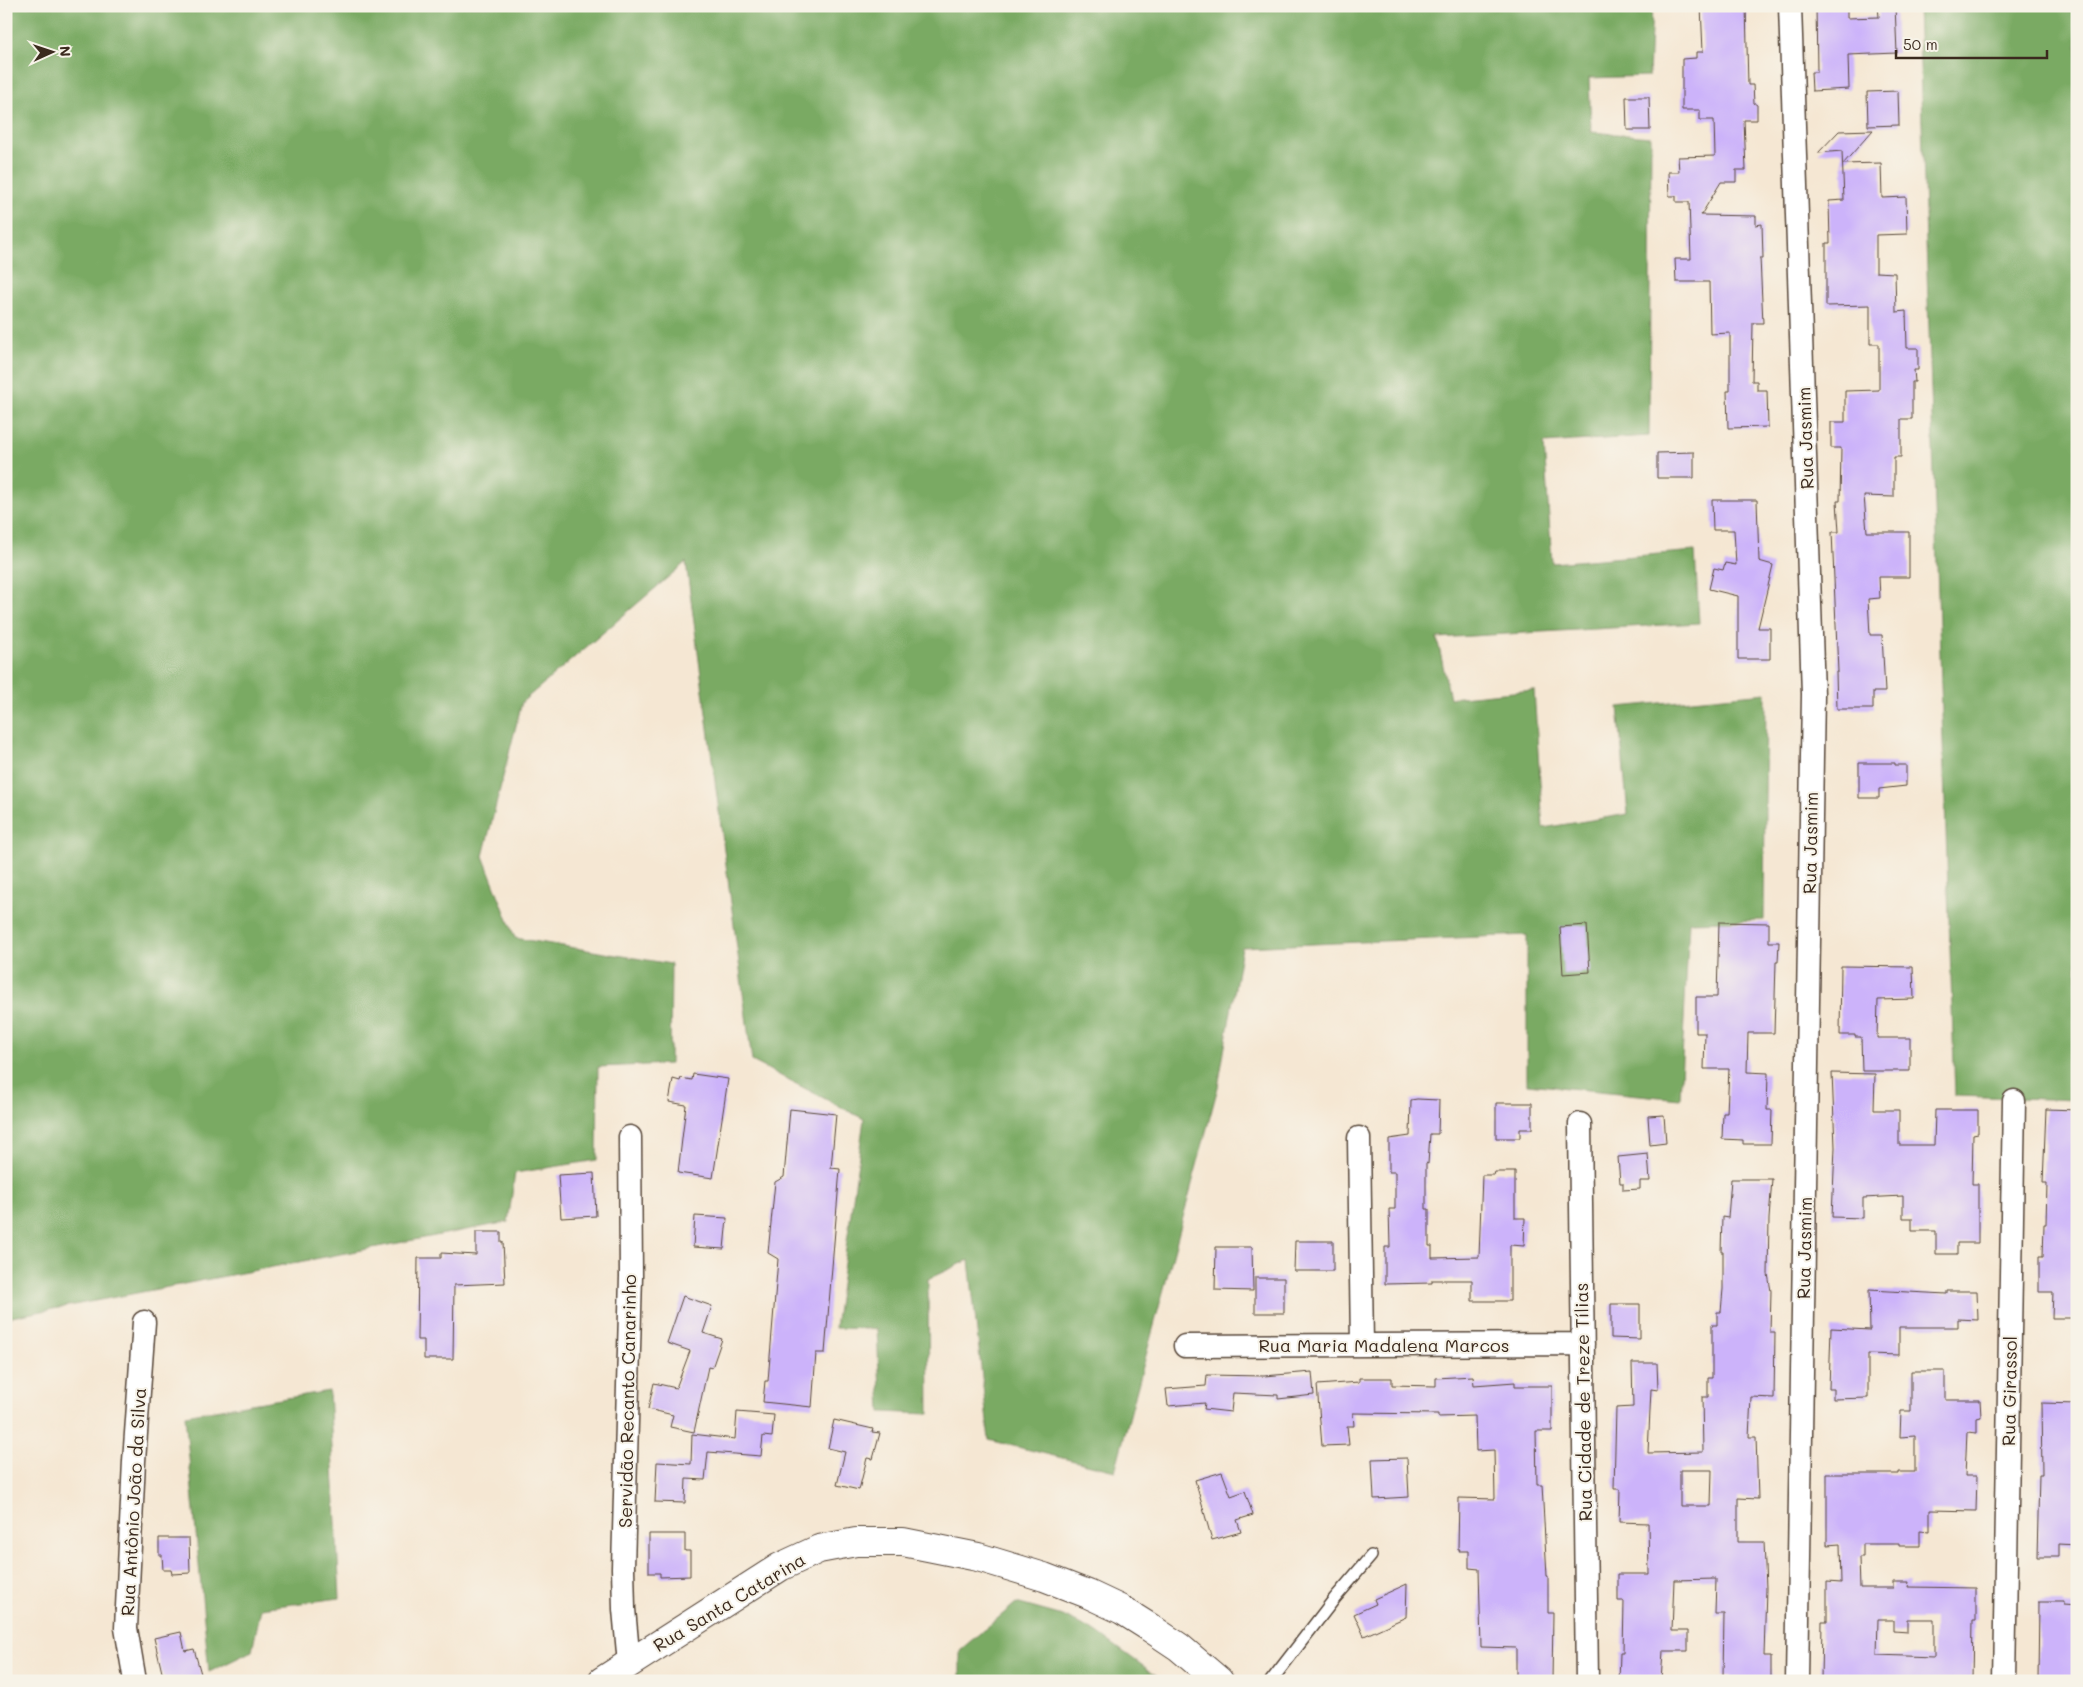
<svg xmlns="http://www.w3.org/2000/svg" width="2083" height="1687" font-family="Mali,sans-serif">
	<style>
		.forest { fill: #7aaa64; stroke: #5a6a41 }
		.building { fill: #ccb3fa; fill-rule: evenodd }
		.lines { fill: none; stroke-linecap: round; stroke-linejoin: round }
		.lane-casing { stroke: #574639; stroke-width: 14 }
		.street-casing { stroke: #574639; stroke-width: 25 }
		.secondary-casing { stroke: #574639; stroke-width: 30 }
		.lane { stroke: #fff; stroke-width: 11 }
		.street { stroke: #fff; stroke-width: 22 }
		.secondary { stroke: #fff; stroke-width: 28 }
		.labels { text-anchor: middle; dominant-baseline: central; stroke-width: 4; stroke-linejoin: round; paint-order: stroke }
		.street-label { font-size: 18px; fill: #3b2a1e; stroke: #f7f3e8 }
	</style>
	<rect width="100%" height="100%" fill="#f7f3e8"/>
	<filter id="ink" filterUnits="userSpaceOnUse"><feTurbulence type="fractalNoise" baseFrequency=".02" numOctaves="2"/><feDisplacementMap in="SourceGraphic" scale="10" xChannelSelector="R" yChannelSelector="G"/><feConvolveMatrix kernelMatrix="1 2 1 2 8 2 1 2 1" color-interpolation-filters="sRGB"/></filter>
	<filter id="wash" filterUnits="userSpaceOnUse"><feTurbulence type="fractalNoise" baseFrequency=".0096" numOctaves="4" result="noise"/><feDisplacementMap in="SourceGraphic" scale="20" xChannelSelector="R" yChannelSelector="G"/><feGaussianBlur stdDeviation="1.12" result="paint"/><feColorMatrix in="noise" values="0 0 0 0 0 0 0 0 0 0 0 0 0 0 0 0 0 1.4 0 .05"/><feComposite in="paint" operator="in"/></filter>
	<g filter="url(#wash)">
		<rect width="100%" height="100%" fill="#f5e7d3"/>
		<!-- forest -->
		<path class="forest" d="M 6,6 L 1652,6 L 1649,76 L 1589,78 L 1591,132 L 1651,137 L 1649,436 L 1544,443 L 1552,563 L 1695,551 L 1699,623 L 1437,638 L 1450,698 L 1534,690 L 1543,828 L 1628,814 L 1618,707 L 1766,693 L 1764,920 L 1689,922 L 1680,1099 L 1527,1084 L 1527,935 L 1242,947 L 1218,1087 L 1115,1471 L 989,1440 L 969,1260 L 928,1279 L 929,1414 L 881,1412 L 877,1329 L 835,1328 L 864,1119 L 752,1061 L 686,562 L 522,702 L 483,856 L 515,938 L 671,964 L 670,1064 L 598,1067 L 597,1160 L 515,1173 L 508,1222 L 6,1318 Z
			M 1918,6 L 2077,6 L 2077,1100 L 1955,1096 Z
			M 329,1391 L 340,1598 L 261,1608 L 252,1651 L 209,1672 L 185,1415 Z
			M 1016,1603 L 1063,1616 L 1096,1632 L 1164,1681 L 960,1681 L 960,1650 Z"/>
		<g id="blocks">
			<!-- building -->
			<path class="building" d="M 1701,6 L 1746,6 L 1748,85 L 1753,85 L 1754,103 L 1757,105 L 1757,120 L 1744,120 L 1746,170 L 1736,170 L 1736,182 L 1721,182 L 1701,215 L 1756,216 L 1756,225 L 1762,224 L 1763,258 L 1760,258 L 1763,323 L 1753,323 L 1752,381 L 1757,381 L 1757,390 L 1767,390 L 1768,427 L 1728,428 L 1727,391 L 1730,391 L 1730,333 L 1710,334 L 1709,282 L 1676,282 L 1675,259 L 1691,259 L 1689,202 L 1676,202 L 1676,196 L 1669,196 L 1668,172 L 1679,172 L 1678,157 L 1715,156 L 1714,120 L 1700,120 L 1700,110 L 1682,110 L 1682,59 L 1696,58 L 1696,52 L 1703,52 Z
				M 1816,6 L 1847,6 L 1847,18 L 1879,17 L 1878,6 L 1895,6 L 1897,53 L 1848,55 L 1849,89 L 1812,91 L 1811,72 L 1817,72 Z
				M 1898,91 L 1899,125 L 1868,126 L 1867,92 Z
				M 1626,97 L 1649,97 L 1650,130 L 1627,130 Z
				M 1873,130 L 1843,164 L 1881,163 L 1882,198 L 1906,197 L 1907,234 L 1876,235 L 1876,272 L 1895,273 L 1896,312 L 1906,311 L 1907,348 L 1918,348 L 1918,370 L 1914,370 L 1915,382 L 1912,382 L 1912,419 L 1901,419 L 1901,457 L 1894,457 L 1894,497 L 1864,496 L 1867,532 L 1909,532 L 1909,577 L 1879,577 L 1880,598 L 1868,599 L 1870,635 L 1882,635 L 1885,692 L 1873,692 L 1873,709 L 1837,709 L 1836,672 L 1838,672 L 1832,532 L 1839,532 L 1837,501 L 1840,501 L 1841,448 L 1831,448 L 1831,422 L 1845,422 L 1845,391 L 1879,390 L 1879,344 L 1870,344 L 1870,305 L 1826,306 L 1826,243 L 1830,243 L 1829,201 L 1844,200 L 1842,151 L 1818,153 L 1839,131 Z
				M 1694,452 L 1694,478 L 1657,478 L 1657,453 Z
				M 1712,500 L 1757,500 L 1759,561 L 1773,565 L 1758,628 L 1770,628 L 1770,659 L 1738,659 L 1738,596 L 1709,589 L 1714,568 L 1723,570 L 1725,563 L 1736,565 L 1734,530 L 1713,530 Z
				M 1859,763 L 1895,763 L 1895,765 L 1906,765 L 1906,786 L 1879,789 L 1879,798 L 1859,798 Z
				M 1719,922 L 1769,923 L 1769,942 L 1779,942 L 1778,962 L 1776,962 L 1774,1033 L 1748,1033 L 1747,1072 L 1768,1073 L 1767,1110 L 1772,1110 L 1771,1144 L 1743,1144 L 1743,1140 L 1722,1139 L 1723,1113 L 1727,1113 L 1729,1069 L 1704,1069 L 1705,1033 L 1696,1033 L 1696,997 L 1717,997 Z
				M 1587,925 L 1590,972 L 1563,974 L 1560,927 Z
				M 1841,966 L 1913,967 L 1914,999 L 1878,1000 L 1877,1038 L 1910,1038 L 1910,1071 L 1862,1071 L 1861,1037 L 1855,1037 L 1855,1035 L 1840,1035 Z
				M 1832,1073 L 1875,1074 L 1874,1110 L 1899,1110 L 1899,1145 L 1934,1145 L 1935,1110 L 1978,1110 L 1978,1133 L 1973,1134 L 1972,1184 L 1978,1184 L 1978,1243 L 1957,1243 L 1957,1254 L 1936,1254 L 1936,1231 L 1912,1231 L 1912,1218 L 1903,1218 L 1903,1196 L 1863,1198 L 1863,1218 L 1832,1217 L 1835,1147 Z
				M 693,1074 L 728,1079 L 713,1178 L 678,1173 L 686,1105 L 669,1102 L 673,1079 L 680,1081 L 681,1078 L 692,1080 Z
				M 1417,1099 L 1439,1100 L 1438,1134 L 1430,1134 L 1428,1164 L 1426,1163 L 1426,1209 L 1429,1209 L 1429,1246 L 1432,1246 L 1432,1258 L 1479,1257 L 1482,1175 L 1494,1175 L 1495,1172 L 1515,1172 L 1515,1218 L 1525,1218 L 1524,1246 L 1510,1245 L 1510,1301 L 1472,1301 L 1472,1280 L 1432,1280 L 1432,1283 L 1385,1284 L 1385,1247 L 1390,1247 L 1389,1209 L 1395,1209 L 1395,1172 L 1389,1172 L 1389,1139 L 1410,1136 L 1411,1100 Z
				M 1496,1103 L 1532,1103 L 1532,1129 L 1520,1129 L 1520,1138 L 1496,1138 Z
				M 790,1109 L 836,1114 L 831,1168 L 840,1169 L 825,1353 L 816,1353 L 812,1407 L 763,1402 L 765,1381 L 768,1381 L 778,1259 L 768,1253 L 775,1182 L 784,1177 Z
				M 2046,1109 L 2077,1110 L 2077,1318 L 2052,1318 L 2053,1292 L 2039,1292 L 2039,1257 L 2043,1257 L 2044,1224 L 2046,1224 L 2047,1183 L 2043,1183 Z
				M 1664,1115 L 1666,1143 L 1650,1145 L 1648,1116 Z
				M 1648,1154 L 1650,1181 L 1640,1181 L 1640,1189 L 1623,1190 L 1623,1183 L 1620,1183 L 1618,1157 Z
				M 594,1173 L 596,1216 L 561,1218 L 558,1175 Z
				M 1731,1179 L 1772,1179 L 1769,1219 L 1768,1274 L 1771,1291 L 1770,1332 L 1775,1332 L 1774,1398 L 1751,1397 L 1749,1437 L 1756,1437 L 1758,1499 L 1738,1498 L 1738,1542 L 1764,1542 L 1766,1588 L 1764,1656 L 1771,1656 L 1771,1681 L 1732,1681 L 1732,1677 L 1723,1677 L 1724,1614 L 1715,1614 L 1716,1579 L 1674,1580 L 1672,1631 L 1688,1631 L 1688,1651 L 1663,1651 L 1661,1681 L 1619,1681 L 1620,1653 L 1623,1653 L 1624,1601 L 1618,1601 L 1618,1574 L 1649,1574 L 1648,1523 L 1619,1522 L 1620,1489 L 1614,1489 L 1616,1408 L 1633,1407 L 1632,1363 L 1657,1363 L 1658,1390 L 1651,1389 L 1648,1453 L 1703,1452 L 1702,1397 L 1708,1397 L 1708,1378 L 1712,1378 L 1712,1325 L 1717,1325 L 1717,1312 L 1721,1312 L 1723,1289 L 1723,1252 L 1721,1252 L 1722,1217 L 1728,1218 ZM 1680,1470 L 1712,1470 L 1711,1506 L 1680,1506 Z
				M 695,1216 L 727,1218 L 724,1249 L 693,1247 Z
				M 476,1232 L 501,1232 L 501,1242 L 503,1242 L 505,1283 L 454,1285 L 453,1359 L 424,1359 L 424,1340 L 417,1340 L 418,1258 L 441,1258 L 441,1253 L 476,1255 Z
				M 1295,1241 L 1333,1241 L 1333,1271 L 1294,1271 Z
				M 1216,1247 L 1252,1247 L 1253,1291 L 1215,1290 Z
				M 1255,1278 L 1284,1278 L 1284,1313 L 1255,1313 Z
				M 1869,1290 L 1947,1294 L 1947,1291 L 1977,1291 L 1978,1320 L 1958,1319 L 1958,1327 L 1899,1327 L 1899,1355 L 1868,1354 L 1868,1398 L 1833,1399 L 1833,1389 L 1829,1389 L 1831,1328 L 1870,1330 Z
				M 683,1296 L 712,1306 L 703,1333 L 722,1339 L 712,1368 L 708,1367 L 694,1432 L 670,1427 L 673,1415 L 648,1409 L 654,1383 L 676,1388 L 690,1351 L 667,1343 Z
				M 1611,1304 L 1640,1304 L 1640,1339 L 1611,1338 Z
				M 1911,1371 L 1945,1371 L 1945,1400 L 1980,1400 L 1981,1417 L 1977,1418 L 1977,1433 L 1967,1432 L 1965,1476 L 1977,1476 L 1976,1511 L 1930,1510 L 1930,1532 L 1920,1531 L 1920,1546 L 1899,1546 L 1899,1544 L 1863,1544 L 1863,1557 L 1859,1557 L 1860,1588 L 1893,1588 L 1893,1582 L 1909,1582 L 1908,1587 L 1976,1588 L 1976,1620 L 1973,1620 L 1972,1681 L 1821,1681 L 1822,1621 L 1827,1621 L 1827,1582 L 1841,1583 L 1840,1544 L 1827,1545 L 1827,1474 L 1899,1474 L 1899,1472 L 1915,1472 L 1915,1436 L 1900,1437 L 1901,1411 L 1911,1411 ZM 1878,1619 L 1893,1619 L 1893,1631 L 1907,1632 L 1907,1619 L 1934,1619 L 1934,1657 L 1877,1655 Z
				M 1312,1372 L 1314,1395 L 1278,1399 L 1278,1395 L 1233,1393 L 1231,1412 L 1204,1409 L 1205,1403 L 1168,1406 L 1166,1389 L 1206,1386 L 1207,1375 L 1264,1376 Z
				M 1473,1376 L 1474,1385 L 1515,1382 L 1515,1386 L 1552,1386 L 1552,1431 L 1536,1431 L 1537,1485 L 1542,1485 L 1547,1576 L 1548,1576 L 1548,1613 L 1553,1613 L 1552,1681 L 1516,1681 L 1516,1648 L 1481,1647 L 1479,1569 L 1469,1568 L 1469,1551 L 1459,1551 L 1460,1549 L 1458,1549 L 1459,1498 L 1495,1499 L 1494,1450 L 1476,1451 L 1475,1416 L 1438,1417 L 1438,1414 L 1353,1413 L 1354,1426 L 1347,1426 L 1349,1445 L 1322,1446 L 1317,1385 L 1359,1382 L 1359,1378 L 1392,1378 L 1392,1385 L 1436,1386 L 1436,1378 Z
				M 2041,1403 L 2077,1404 L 2077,1545 L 2059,1544 L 2059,1557 L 2037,1557 L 2039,1475 L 2042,1475 Z
				M 737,1412 L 774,1415 L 772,1437 L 763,1436 L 761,1456 L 708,1452 L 705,1480 L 686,1479 L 685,1503 L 655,1502 L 657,1462 L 691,1464 L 692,1434 L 735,1439 Z
				M 834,1420 L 873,1429 L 872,1432 L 880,1433 L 873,1459 L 867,1458 L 859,1490 L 837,1485 L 845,1452 L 828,1448 Z
				M 1407,1458 L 1409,1497 L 1374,1499 L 1372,1459 Z
				M 1222,1472 L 1231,1496 L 1245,1491 L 1253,1515 L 1237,1520 L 1241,1532 L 1212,1540 L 1195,1480 Z
				M 649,1534 L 685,1534 L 685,1551 L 690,1551 L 690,1576 L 660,1577 L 660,1573 L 649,1573 Z
				M 159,1538 L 189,1538 L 190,1573 L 172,1574 L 171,1570 L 163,1570 L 162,1555 L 159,1555 Z
				M 1407,1584 L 1406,1617 L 1364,1636 L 1354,1614 L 1376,1604 L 1374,1599 Z
				M 2039,1602 L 2063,1602 L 2063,1605 L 2077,1606 L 2077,1681 L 2038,1681 Z
				M 181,1632 L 185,1651 L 194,1649 L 203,1681 L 164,1681 L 154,1638 Z"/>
		</g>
	</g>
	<g filter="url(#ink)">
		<use href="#blocks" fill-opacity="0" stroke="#574639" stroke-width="1"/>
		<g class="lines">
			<defs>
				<path id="lane" d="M 1271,1681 L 1335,1598 L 1371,1556"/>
				<path id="street" d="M 1790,6 L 1813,694 L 1797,1681
					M 1580,1124 L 1587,1681
					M 1359,1138 L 1362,1345
					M 1185,1346 L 1583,1344
					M 629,1664 L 624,1609 L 623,1568 L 631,1276 L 630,1137
					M 135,1681 L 126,1628 L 134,1461 L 144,1322
					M 2004,1681 L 2014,1101"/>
				<path id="secondary" d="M 602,1681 L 780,1567 L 819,1549 L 856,1542 L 903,1542 L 978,1557 L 1044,1577 L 1088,1594 L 1122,1610 L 1149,1627 L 1179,1647 L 1219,1681"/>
			</defs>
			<!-- lane casing -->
			<use href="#lane" class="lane-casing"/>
			<!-- street casing -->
			<use href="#street" class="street-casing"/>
			<!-- secondary casing -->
			<use href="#secondary" class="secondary-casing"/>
			<!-- lane -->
			<use href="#lane" class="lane"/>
			<!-- street -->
			<use href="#street" class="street"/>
			<!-- secondary -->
			<use href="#secondary" class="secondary"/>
		</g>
	</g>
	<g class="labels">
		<!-- street labels -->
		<g class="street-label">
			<text transform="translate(1805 438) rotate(-92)">Rua Jasmim</text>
			<text transform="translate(1810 843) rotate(-89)">Rua Jasmim</text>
			<text transform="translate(1804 1248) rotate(-89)">Rua Jasmim</text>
			<text x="1384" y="1345">Rua Maria Madalena Marcos</text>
			<text transform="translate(2009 1391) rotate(-89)">Rua Girassol</text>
			<text transform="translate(627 1401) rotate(-89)">Servidão Recanto Canarinho</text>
			<text transform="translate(1583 1402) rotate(-91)">Rua Cidade de Treze Tílias</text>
			<text transform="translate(133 1502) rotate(-87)">Rua Antônio João da Silva</text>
			<text transform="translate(729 1602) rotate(-31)">Rua Santa Catarina</text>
		</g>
	</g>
	<!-- margin -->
	<rect width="2083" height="1687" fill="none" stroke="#f7f3e8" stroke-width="25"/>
	<!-- north arrow -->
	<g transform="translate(52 52) rotate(87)" stroke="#f7f3e8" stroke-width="4" paint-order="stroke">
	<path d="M0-4L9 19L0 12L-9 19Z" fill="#3b2a1e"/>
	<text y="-8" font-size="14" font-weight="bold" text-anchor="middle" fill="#3b2a1e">N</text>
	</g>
	<!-- scale -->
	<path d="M1896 50v8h151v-8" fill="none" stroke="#3b2a1e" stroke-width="2.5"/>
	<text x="1903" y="50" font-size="15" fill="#3b2a1e" stroke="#f7f3e8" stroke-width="4" paint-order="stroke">50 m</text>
</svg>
